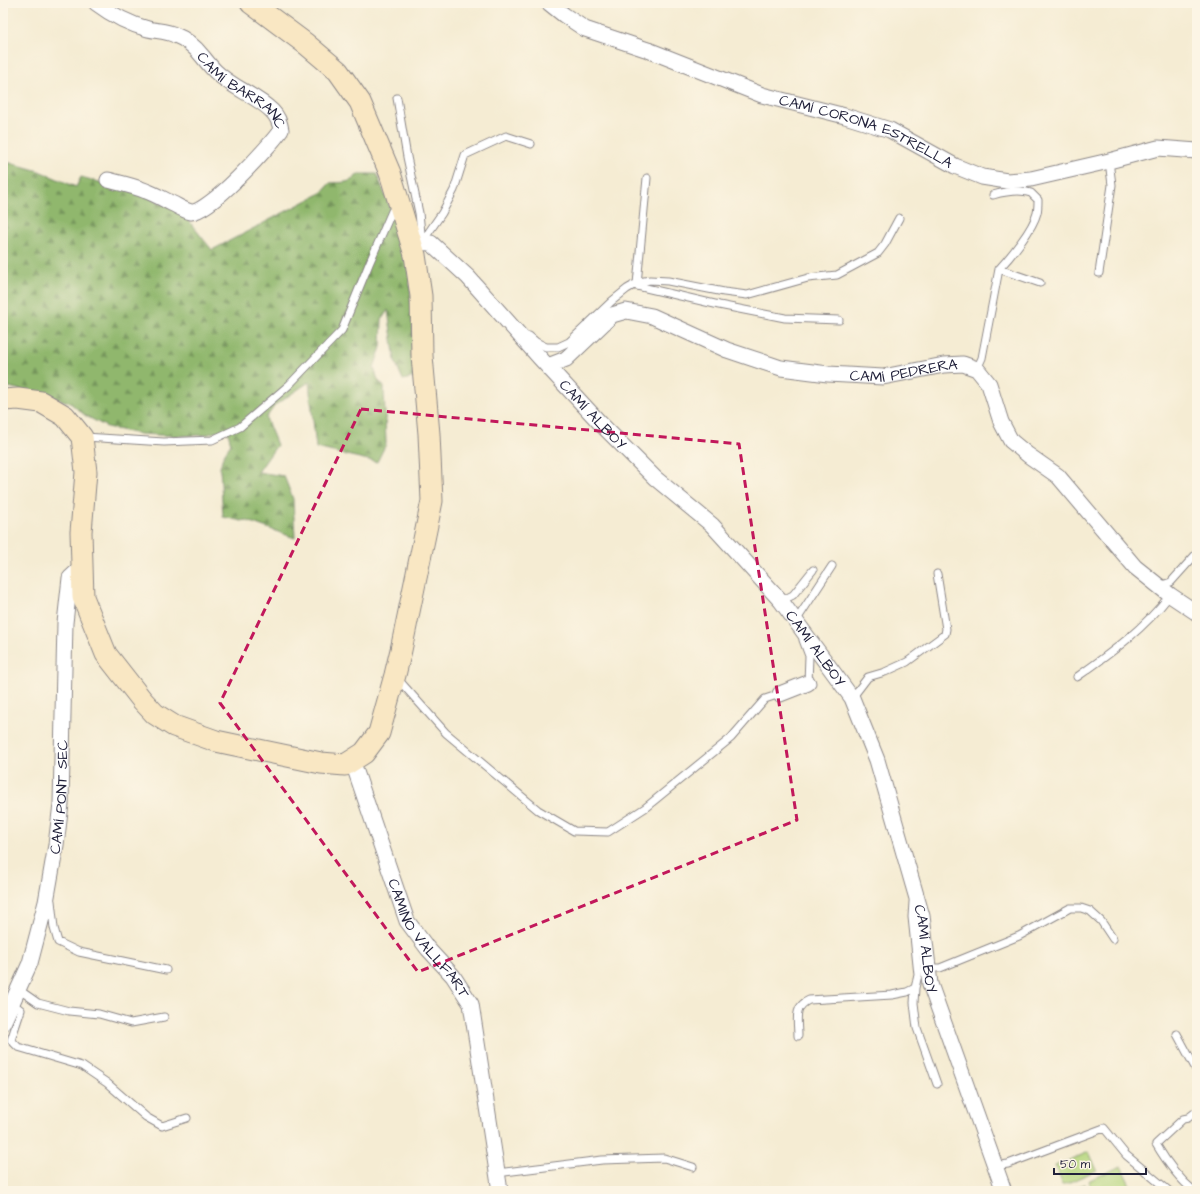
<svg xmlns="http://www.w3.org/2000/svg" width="1200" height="1194" font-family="'Architects Daughter',sans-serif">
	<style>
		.forest { fill: url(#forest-firs); stroke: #596c54 }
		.garden { fill: #b5d67e; stroke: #6c7c5c }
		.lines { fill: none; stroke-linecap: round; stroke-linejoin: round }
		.lane-casing { stroke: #8c8787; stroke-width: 9 }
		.street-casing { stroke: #8c8787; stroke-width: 17 }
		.secondary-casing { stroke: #8c8787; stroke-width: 23 }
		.lane { stroke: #fff; stroke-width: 7 }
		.street { stroke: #fff; stroke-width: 15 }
		.secondary { stroke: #f9e7c3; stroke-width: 21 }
		.marked { fill: none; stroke: #c2185b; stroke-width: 3; stroke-dasharray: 8 5; stroke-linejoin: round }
		.labels { text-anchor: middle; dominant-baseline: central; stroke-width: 4; stroke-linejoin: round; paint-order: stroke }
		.street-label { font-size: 15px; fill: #22223b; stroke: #fcf5e5 }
	</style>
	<defs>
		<pattern id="forest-firs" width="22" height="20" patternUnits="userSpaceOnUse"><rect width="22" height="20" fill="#90b76d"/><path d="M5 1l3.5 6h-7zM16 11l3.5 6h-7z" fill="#75945b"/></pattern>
	</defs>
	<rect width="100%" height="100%" fill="#fcf5e5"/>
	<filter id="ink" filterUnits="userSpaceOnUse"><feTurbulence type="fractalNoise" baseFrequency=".025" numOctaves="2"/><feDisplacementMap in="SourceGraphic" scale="8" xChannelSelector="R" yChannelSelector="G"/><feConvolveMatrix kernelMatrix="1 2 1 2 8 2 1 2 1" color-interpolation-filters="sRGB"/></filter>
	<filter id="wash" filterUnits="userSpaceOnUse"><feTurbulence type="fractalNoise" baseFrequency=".012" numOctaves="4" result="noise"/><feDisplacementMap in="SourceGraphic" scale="16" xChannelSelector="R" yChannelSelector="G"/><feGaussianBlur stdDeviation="0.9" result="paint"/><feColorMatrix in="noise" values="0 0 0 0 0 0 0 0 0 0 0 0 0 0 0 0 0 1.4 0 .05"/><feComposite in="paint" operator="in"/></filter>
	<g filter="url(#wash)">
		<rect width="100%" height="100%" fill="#f5ecd3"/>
		<!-- forest -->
		<path class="forest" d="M 3,161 L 39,171 L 76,187 L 81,177 L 146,195 L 184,215 L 212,250 L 321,193 L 330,183 C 342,182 351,184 358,174 L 377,174 L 408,254 L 416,377 L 403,380 L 395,361 L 388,310 L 382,319 L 381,347 L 374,368 L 378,380 L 384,387 L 386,444 L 377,462 L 316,448 L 309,382 L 275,405 L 266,418 L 277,445 L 258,472 L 284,476 L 293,499 L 295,538 L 245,520 L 242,521 L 223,517 L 220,468 L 223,456 L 231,444 L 227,429 L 205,435 L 180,436 L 139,434 L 107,427 L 86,416 L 69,402 L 9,387 L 3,388 Z"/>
		<!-- garden -->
		<path class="garden" d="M 1089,1152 L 1097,1170 L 1063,1185 L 1055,1166 Z
			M 1121,1166 L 1130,1185 L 1116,1191 L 1093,1191 L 1088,1181 Z
			M 1084,1184 L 1087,1191 L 1066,1191 Z"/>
	</g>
	<g filter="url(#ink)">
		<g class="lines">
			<defs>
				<path id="lane" d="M 397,98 L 407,157 L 419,213 L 422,243
					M 993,195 C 1004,192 1019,189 1031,193 C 1033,195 1036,198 1038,200 C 1038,204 1038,209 1037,213 C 1033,229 1011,256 999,269
					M 422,242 L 442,213 L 454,190 L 465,155 L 506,136 L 531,144
					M 1099,273 L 1112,185 L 1109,161
					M 637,284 L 647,178
					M 633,285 L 719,305 L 785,318 L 839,320
					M 529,336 L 536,342 L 546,347 L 558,347 L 569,342 L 612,301 L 627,289 L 639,282 L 650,280 L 668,281 L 724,292 L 747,295 L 808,278 L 837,275 L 878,253 L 885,244 L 899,218
					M 977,369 L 982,358 L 999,269 L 1040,283
					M 85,437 L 164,442 L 212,440 L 240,427 L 289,385 L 342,330 L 369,264 L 392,211 L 398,208
					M 1159,586 L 1171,582 L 1197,553
					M 781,601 L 793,595 L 813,570
					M 797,623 L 796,621 L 832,566
					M 803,640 L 809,656 L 808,683
					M 1077,677 C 1111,653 1144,629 1170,595
					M 397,678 L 446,733 L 538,810 L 574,831 L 608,832 L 645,808 L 731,738 L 765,699 L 780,694
					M 852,698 L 868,677 L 885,672 L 907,662 L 945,634 L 946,629 L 937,574
					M 51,901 L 54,928 L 58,942 L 79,952 L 166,970
					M 928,968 L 940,968 L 1019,936 L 1070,908 L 1081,908 L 1090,911 L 1101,921 L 1113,939
					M 915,988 L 914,1003 L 917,1028 L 937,1084
					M 18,989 L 38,1003 L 69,1011 L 99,1014 L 131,1023 L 164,1017
					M 12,1003 L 21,1010 L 11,1040 L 18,1047 L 82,1066 L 107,1083 L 146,1117 L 162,1126 L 187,1118
					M 1177,1034 L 1197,1071
					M 798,1036 C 798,1021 793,1007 809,1000 L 892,995 L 907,992 L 915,988 L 918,975 L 912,917 L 913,902
					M 994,1166 L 1008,1164 L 1104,1128 L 1126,1155 L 1169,1191
					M 497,1173 L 602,1160 L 664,1158 L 693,1167
					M 1194,1191 C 1178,1178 1166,1161 1156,1144 L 1183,1119 L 1188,1118 L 1197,1111"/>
				<g id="street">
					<path id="s1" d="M 96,3 C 112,15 129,24 148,29 C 156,31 167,31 175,35 C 186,39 196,48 203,57 C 207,62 211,67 215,71 C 232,88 256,95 272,111 C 278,117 280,123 281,130 C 270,146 208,214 191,212 C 183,210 178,206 171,203 C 163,199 155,194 146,191 C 134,186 120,183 108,180"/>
					<path id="s2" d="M 549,3 L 564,15 L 585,29 L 648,50 L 762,95 L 845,116 L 890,130 L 955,166 L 982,177 L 1007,181 L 1031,179 L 1109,161 L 1158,148 L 1197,151"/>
					<path id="s3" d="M 411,242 L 431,243 L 468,277 L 540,358 L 601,424 L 655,478 L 712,525 L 781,601 L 852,698 L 877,760 L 922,916 L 930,984 L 1004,1191"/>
					<path id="s4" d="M 548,366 L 566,359 L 612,315 L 626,311 L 652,316 L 727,350 L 781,368 L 828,374 L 883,377 L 944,365 L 963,364 L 977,369 L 989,384 L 1001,422 L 1011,441 L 1028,455 L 1058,476 L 1135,567 L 1170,595 L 1197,613"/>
					<path d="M 780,694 L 808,683"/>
					<path id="s5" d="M 352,760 L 407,921 L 428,949 L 453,976 L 471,1004 L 500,1191"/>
					<path id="s6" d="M 3,1023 L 30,963 L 46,902 L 56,845 L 61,804 L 65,623 L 70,578 L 82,567"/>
				</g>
				<path id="secondary" d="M 3,400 L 18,399 L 41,402 L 65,416 L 82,437 L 86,472 L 81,532 L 83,597 L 106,654 L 142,700 L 155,714 L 174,726 L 216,741 L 321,763 L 345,765 L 364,753 L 379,733 L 395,675 L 401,650 L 432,501 L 429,434 L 422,356 L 421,296 L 415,255 L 390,173 L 360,102 L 338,71 L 306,44 L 251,3"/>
			</defs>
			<!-- lane casing -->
			<use href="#lane" class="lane-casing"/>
			<!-- street casing -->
			<use href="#street" class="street-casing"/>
			<!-- secondary casing -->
			<use href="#secondary" class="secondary-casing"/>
			<!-- lane -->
			<use href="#lane" class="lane"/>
			<!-- street -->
			<use href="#street" class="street"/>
			<!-- secondary -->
			<use href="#secondary" class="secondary"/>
		</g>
	</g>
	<!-- marked area -->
	<path class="marked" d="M 361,409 L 739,444 L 797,820 L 418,972 L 220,703 Z"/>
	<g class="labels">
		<!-- street labels -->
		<g class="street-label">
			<text stroke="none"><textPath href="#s1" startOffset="174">CAMÍ BARRANC</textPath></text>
			<text stroke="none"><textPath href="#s2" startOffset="344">CAMÍ CORONA ESTRELLA</textPath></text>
			<text stroke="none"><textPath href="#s4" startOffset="387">CAMÍ PEDRERA</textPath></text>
			<text stroke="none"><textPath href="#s3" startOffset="256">CAMÍ ALBOY</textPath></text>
			<text stroke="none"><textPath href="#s3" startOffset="580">CAMÍ ALBOY</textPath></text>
			<text stroke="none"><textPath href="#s6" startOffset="235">CAMÍ PONT SEC</textPath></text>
			<text stroke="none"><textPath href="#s5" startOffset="196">CAMINO VALLFART</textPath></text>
			<text stroke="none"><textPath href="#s3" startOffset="904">CAMÍ ALBOY</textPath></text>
		</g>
	</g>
	<!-- margin -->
	<rect width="1200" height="1194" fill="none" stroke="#fcf5e5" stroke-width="16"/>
	<!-- scale -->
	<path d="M1054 1168v6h92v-6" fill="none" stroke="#22223b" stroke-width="2"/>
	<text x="1060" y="1168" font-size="12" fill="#22223b" stroke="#fcf5e5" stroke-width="3" paint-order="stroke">50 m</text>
</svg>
